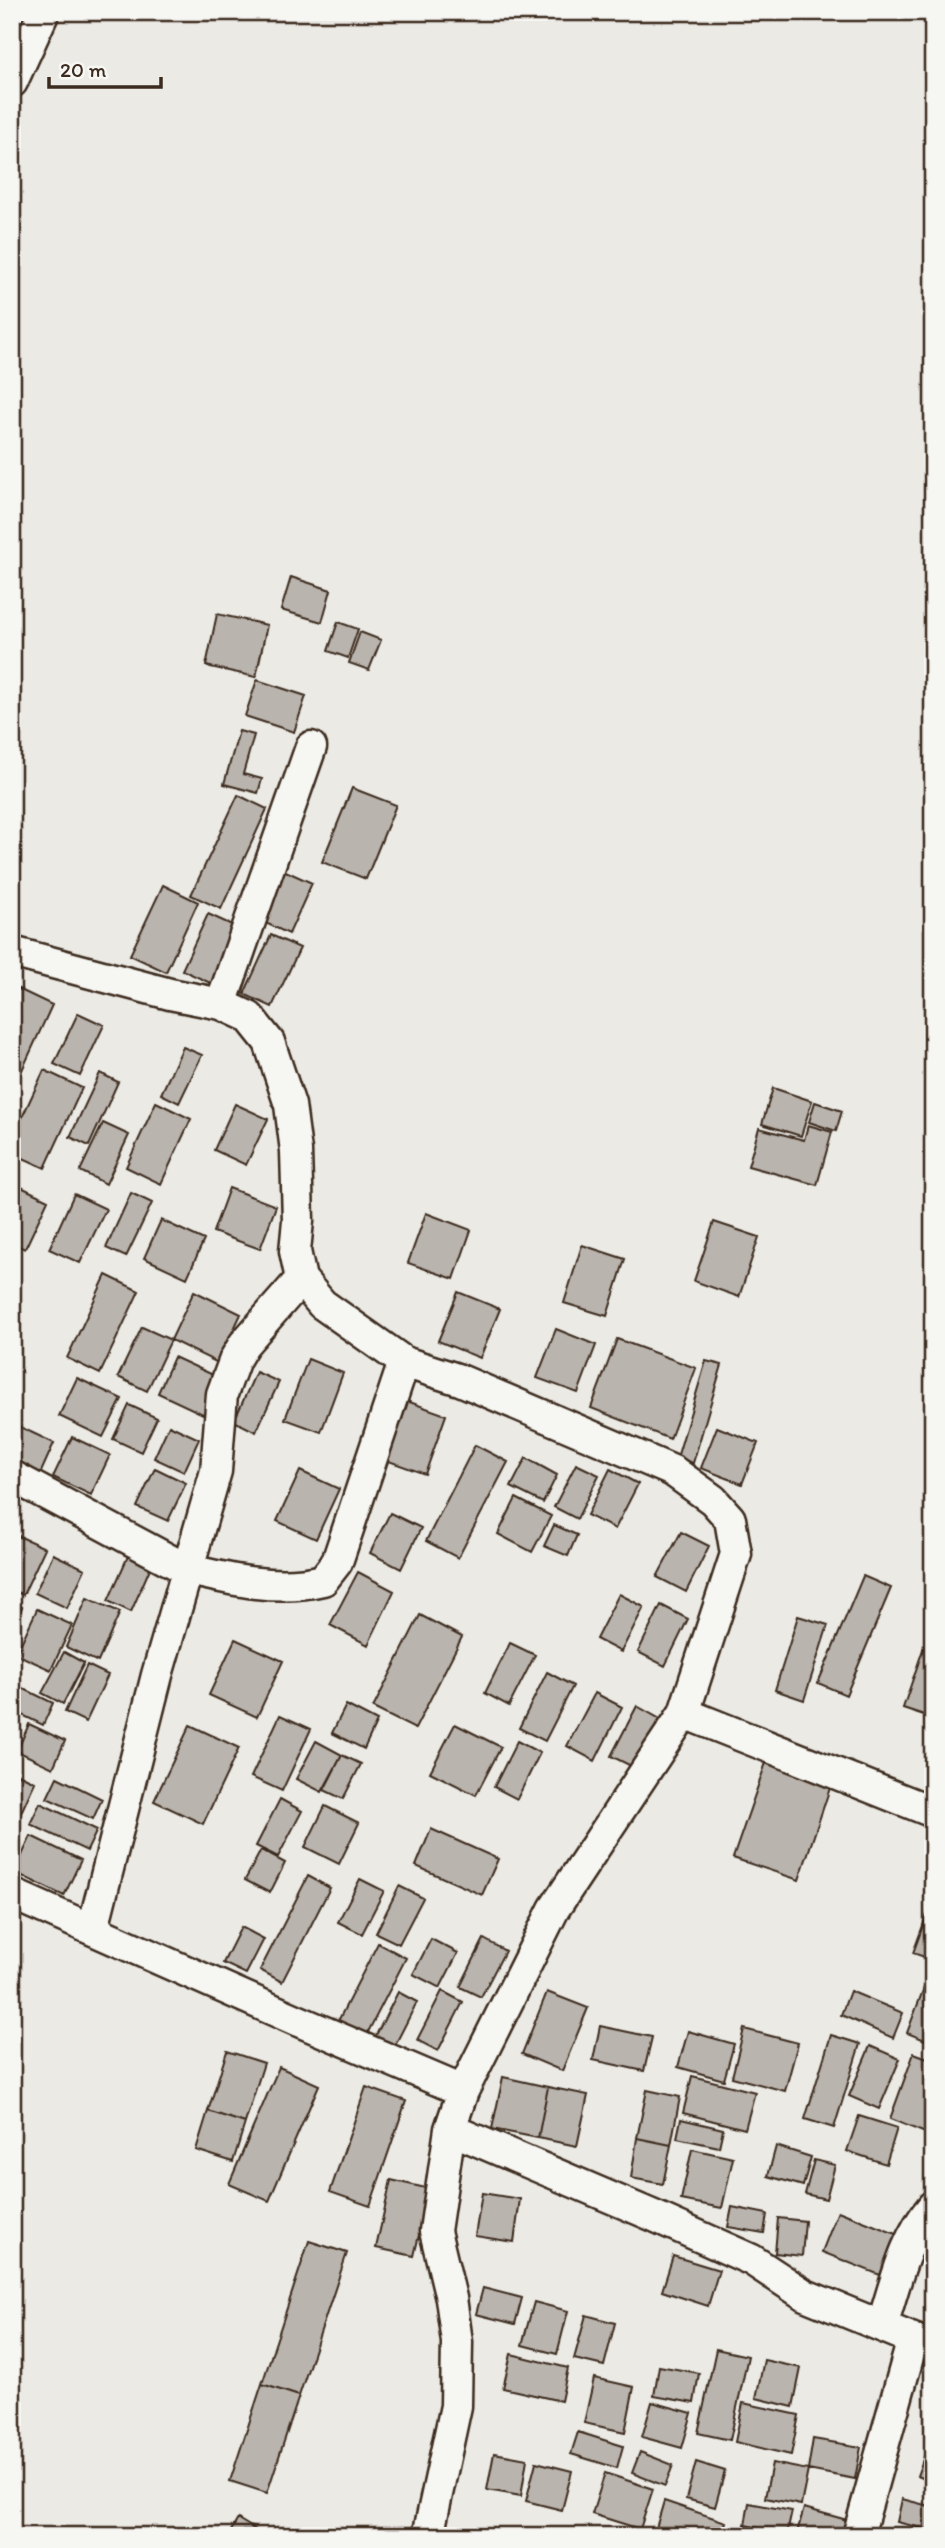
<svg xmlns="http://www.w3.org/2000/svg" width="945" height="2548" font-family="Itim,sans-serif">
	<style>
		.building { fill: #bab4ae; stroke: #3b2a1e; stroke-width: 2 }
		.lines { fill: none; stroke-linecap: round; stroke-linejoin: round }
		.street-casing { stroke: #3b2a1e; stroke-width: 35 }
		.street { stroke: #f6f6f2; stroke-width: 30 }
	</style>
	<rect width="100%" height="100%" fill="#ebeae5"/>
	<filter id="ink" filterUnits="userSpaceOnUse"><feTurbulence type="fractalNoise" baseFrequency=".0143" numOctaves="2"/><feDisplacementMap in="SourceGraphic" scale="14" xChannelSelector="R" yChannelSelector="G"/><feConvolveMatrix kernelMatrix="1 2 1 2 8 2 1 2 1" color-interpolation-filters="sRGB"/></filter>
	<g filter="url(#ink)">
		<!-- building -->
		<path class="building" d="M 291,577 L 331,590 L 322,622 L 281,610 Z
			M 217,614 L 267,625 L 256,677 L 206,666 Z
			M 338,622 L 358,629 L 348,658 L 328,651 Z
			M 360,632 L 381,640 L 369,670 L 349,663 Z
			M 257,680 L 306,696 L 294,732 L 245,716 Z
			M 239,731 L 254,735 L 243,774 L 262,779 L 258,793 L 224,784 Z
			M 352,788 L 396,805 L 366,879 L 322,862 Z
			M 238,795 L 267,809 L 221,909 L 191,895 Z
			M 281,869 L 312,883 L 289,934 L 257,919 Z
			M 163,885 L 198,902 L 166,972 L 130,955 Z
			M 208,914 L 245,931 L 219,987 L 182,970 Z
			M 271,935 L 300,948 L 272,1007 L 244,994 Z
			M 12,986 L 52,1005 L 18,1079 L 12,1076 Z
			M 78,1013 L 104,1025 L 80,1076 L 54,1064 Z
			M 183,1047 L 202,1055 L 179,1103 L 161,1094 Z
			M 44,1070 L 82,1088 L 45,1168 L 12,1153 L 12,1139 Z
			M 100,1073 L 118,1082 L 89,1146 L 70,1137 Z
			M 773,1088 L 812,1101 L 801,1136 L 762,1124 Z
			M 156,1102 L 191,1119 L 161,1184 L 126,1167 Z
			M 815,1102 L 842,1111 L 836,1131 L 809,1122 Z
			M 235,1104 L 268,1119 L 246,1165 L 214,1150 Z
			M 103,1123 L 129,1135 L 106,1184 L 80,1171 Z
			M 808,1125 L 832,1132 L 817,1185 L 748,1166 L 759,1128 L 804,1140 Z
			M 17,1185 L 48,1200 L 25,1249 L 12,1243 L 12,1196 Z
			M 229,1188 L 276,1206 L 260,1249 L 213,1232 Z
			M 131,1193 L 152,1203 L 126,1257 L 106,1248 Z
			M 74,1194 L 106,1209 L 80,1263 L 49,1249 Z
			M 426,1213 L 471,1230 L 454,1279 L 408,1263 Z
			M 161,1220 L 204,1240 L 187,1278 L 144,1258 Z
			M 714,1222 L 759,1237 L 739,1297 L 694,1281 Z
			M 582,1245 L 625,1259 L 607,1316 L 564,1303 Z
			M 106,1275 L 139,1291 L 100,1374 L 67,1358 Z
			M 194,1291 L 241,1314 L 218,1363 L 171,1340 Z
			M 458,1292 L 500,1309 L 480,1358 L 438,1341 Z
			M 142,1327 L 171,1340 L 147,1391 L 118,1377 Z
			M 556,1329 L 596,1345 L 578,1393 L 537,1378 Z
			M 617,1339 L 696,1368 L 670,1439 L 591,1408 Z
			M 174,1357 L 224,1380 L 207,1416 L 158,1393 Z
			M 308,1359 L 343,1373 L 321,1432 L 285,1419 Z
			M 706,1361 L 722,1365 L 693,1463 L 677,1458 Z
			M 256,1372 L 279,1382 L 256,1432 L 234,1421 Z
			M 77,1378 L 122,1399 L 103,1437 L 59,1416 Z
			M 404,1400 L 446,1415 L 425,1474 L 383,1459 Z
			M 129,1405 L 157,1418 L 141,1452 L 113,1439 Z
			M 169,1425 L 199,1439 L 184,1472 L 154,1458 Z
			M 18,1426 L 54,1443 L 37,1481 L 12,1469 L 12,1438 Z
			M 717,1427 L 758,1443 L 742,1484 L 701,1468 Z
			M 72,1437 L 110,1455 L 91,1495 L 53,1477 Z
			M 475,1445 L 508,1462 L 458,1558 L 426,1541 Z
			M 526,1458 L 557,1475 L 543,1503 L 511,1487 Z
			M 576,1464 L 599,1475 L 577,1519 L 554,1507 Z
			M 155,1468 L 186,1483 L 168,1521 L 137,1507 Z
			M 610,1469 L 638,1484 L 615,1529 L 587,1515 Z
			M 300,1471 L 339,1489 L 316,1539 L 277,1521 Z
			M 516,1498 L 551,1516 L 532,1552 L 498,1534 Z
			M 390,1513 L 421,1528 L 401,1569 L 370,1553 Z
			M 554,1525 L 577,1535 L 568,1556 L 544,1546 Z
			M 681,1532 L 709,1546 L 686,1592 L 657,1577 Z
			M 12,1533 L 45,1548 L 23,1595 L 12,1590 Z
			M 53,1554 L 85,1569 L 67,1608 L 35,1593 Z
			M 128,1556 L 151,1566 L 131,1612 L 108,1601 Z
			M 358,1572 L 394,1591 L 368,1645 L 330,1625 Z
			M 863,1576 L 891,1588 L 846,1695 L 818,1683 Z
			M 619,1594 L 644,1607 L 621,1652 L 596,1639 Z
			M 87,1598 L 120,1612 L 98,1662 L 66,1647 Z
			M 12,1603 L 22,1607 L 12,1629 Z
			M 661,1605 L 688,1619 L 665,1666 L 638,1652 Z
			M 37,1609 L 72,1625 L 51,1670 L 16,1654 Z
			M 420,1615 L 462,1637 L 415,1729 L 373,1708 Z
			M 798,1616 L 828,1625 L 804,1700 L 775,1690 Z
			M 931,1626 L 933,1627 L 933,1718 L 903,1708 Z
			M 235,1639 L 283,1661 L 257,1717 L 209,1695 Z
			M 510,1643 L 535,1655 L 509,1706 L 485,1693 Z
			M 64,1652 L 84,1663 L 63,1704 L 42,1693 Z
			M 87,1665 L 108,1675 L 86,1722 L 65,1712 Z
			M 547,1672 L 573,1686 L 545,1741 L 519,1728 Z
			M 12,1683 L 53,1703 L 43,1725 L 12,1710 Z
			M 595,1693 L 622,1707 L 595,1761 L 567,1746 Z
			M 346,1705 L 377,1721 L 364,1749 L 332,1733 Z
			M 637,1706 L 660,1719 L 635,1768 L 611,1756 Z
			M 280,1715 L 311,1729 L 282,1791 L 251,1777 Z
			M 29,1724 L 65,1741 L 53,1768 L 17,1751 Z
			M 455,1724 L 501,1747 L 476,1795 L 430,1772 Z
			M 190,1725 L 239,1748 L 203,1824 L 154,1801 Z
			M 316,1741 L 342,1755 L 322,1792 L 296,1779 Z
			M 517,1741 L 540,1753 L 517,1799 L 494,1787 Z
			M 769,1754 L 834,1776 L 799,1880 L 733,1858 Z
			M 342,1755 L 361,1764 L 343,1799 L 324,1790 Z
			M 18,1774 L 35,1782 L 12,1832 L 12,1786 Z
			M 57,1777 L 102,1799 L 93,1819 L 47,1798 Z
			M 280,1799 L 302,1811 L 278,1857 L 256,1846 Z
			M 40,1803 L 97,1830 L 87,1851 L 30,1824 Z
			M 325,1806 L 359,1823 L 339,1864 L 305,1847 Z
			M 431,1829 L 498,1859 L 482,1895 L 416,1866 Z
			M 31,1836 L 81,1860 L 64,1896 L 14,1872 Z
			M 261,1850 L 285,1863 L 270,1893 L 245,1880 Z
			M 308,1876 L 330,1888 L 282,1982 L 260,1970 Z
			M 360,1879 L 384,1891 L 362,1934 L 338,1922 Z
			M 399,1886 L 423,1898 L 399,1944 L 376,1933 Z
			M 932,1901 L 933,1901 L 933,1960 L 913,1953 Z
			M 241,1927 L 264,1939 L 246,1974 L 223,1963 Z
			M 431,1939 L 458,1953 L 440,1988 L 413,1974 Z
			M 484,1939 L 505,1951 L 481,1997 L 460,1987 Z
			M 378,1943 L 406,1958 L 364,2040 L 336,2025 Z
			M 925,1985 L 933,1988 L 933,2043 L 907,2033 Z
			M 442,1991 L 463,2002 L 438,2051 L 417,2040 Z
			M 850,1991 L 903,2013 L 893,2038 L 841,2015 Z
			M 398,1992 L 417,2002 L 392,2051 L 373,2041 Z
			M 547,1992 L 588,2008 L 562,2071 L 522,2054 Z
			M 600,2026 L 652,2037 L 644,2071 L 593,2060 Z
			M 744,2029 L 798,2043 L 785,2091 L 732,2077 Z
			M 688,2031 L 734,2044 L 724,2080 L 678,2067 Z
			M 831,2035 L 860,2044 L 834,2128 L 805,2119 Z
			M 870,2046 L 900,2059 L 879,2109 L 849,2096 Z
			M 227,2051 L 264,2063 L 245,2123 L 208,2111 Z
			M 914,2053 L 933,2060 L 933,2136 L 890,2119 Z
			M 279,2067 L 319,2085 L 269,2201 L 229,2184 Z
			M 692,2076 L 755,2092 L 745,2129 L 683,2113 Z
			M 503,2077 L 548,2087 L 538,2138 L 492,2129 Z
			M 366,2087 L 406,2101 L 370,2206 L 330,2192 Z
			M 548,2087 L 588,2095 L 577,2146 L 538,2138 Z
			M 647,2090 L 680,2097 L 671,2145 L 637,2138 Z
			M 208,2111 L 245,2123 L 233,2162 L 196,2150 Z
			M 859,2116 L 897,2128 L 886,2164 L 847,2151 Z
			M 681,2119 L 723,2129 L 719,2147 L 677,2138 Z
			M 637,2138 L 671,2145 L 663,2184 L 631,2178 Z
			M 776,2146 L 811,2157 L 803,2186 L 768,2176 Z
			M 692,2149 L 733,2158 L 722,2208 L 681,2200 Z
			M 814,2160 L 835,2165 L 826,2199 L 805,2194 Z
			M 391,2180 L 430,2189 L 414,2256 L 376,2248 Z
			M 482,2193 L 520,2199 L 514,2242 L 475,2236 Z
			M 732,2207 L 767,2214 L 764,2233 L 728,2227 Z
			M 838,2211 L 896,2234 L 880,2275 L 822,2252 Z
			M 778,2218 L 805,2221 L 802,2256 L 775,2253 Z
			M 309,2241 L 347,2253 L 299,2396 L 262,2384 Z
			M 673,2256 L 719,2270 L 708,2306 L 662,2291 Z
			M 483,2288 L 522,2298 L 515,2324 L 476,2314 Z
			M 534,2302 L 568,2311 L 557,2354 L 522,2345 Z
			M 586,2315 L 615,2323 L 604,2366 L 574,2359 Z
			M 716,2349 L 748,2356 L 730,2440 L 698,2433 Z
			M 511,2354 L 568,2368 L 561,2401 L 503,2388 Z
			M 764,2360 L 801,2368 L 793,2407 L 756,2398 Z
			M 659,2366 L 699,2373 L 694,2403 L 654,2396 Z
			M 594,2378 L 634,2387 L 625,2432 L 584,2423 Z
			M 262,2384 L 299,2396 L 267,2493 L 230,2481 Z
			M 652,2402 L 692,2413 L 682,2448 L 642,2437 Z
			M 743,2403 L 799,2415 L 791,2455 L 735,2442 Z
			M 578,2432 L 623,2446 L 617,2468 L 571,2454 Z
			M 932,2435 L 933,2436 L 933,2482 L 917,2476 Z
			M 813,2439 L 861,2447 L 855,2479 L 808,2470 Z
			M 640,2452 L 673,2465 L 665,2486 L 632,2473 Z
			M 494,2453 L 527,2459 L 521,2496 L 487,2490 Z
			M 536,2462 L 572,2471 L 562,2510 L 526,2501 Z
			M 696,2462 L 725,2471 L 715,2507 L 686,2499 Z
			M 772,2463 L 808,2470 L 801,2505 L 765,2498 Z
			M 605,2473 L 653,2489 L 640,2529 L 592,2514 Z
			M 902,2499 L 933,2507 L 933,2531 L 897,2522 Z
			M 664,2501 L 726,2522 L 721,2536 L 678,2536 L 656,2528 Z
			M 749,2503 L 792,2511 L 787,2534 L 745,2525 Z
			M 804,2508 L 847,2520 L 842,2536 L 796,2536 Z
			M 238,2519 L 256,2530 L 252,2536 L 228,2536 Z"/>
		<g class="lines">
			<defs>
				<path id="street" d="M 12,82 L 44,12
					M 12,952 L 170,994 L 221,1004 L 249,1017 L 269,1042 L 290,1105 L 296,1151 L 298,1221 L 295,1251 L 301,1279 L 322,1304 L 404,1362 L 460,1380 L 673,1471 L 713,1500 L 730,1519 L 736,1554 L 684,1713
					M 221,1004 L 311,747
					M 12,1476 L 186,1569 C 230,1580 278,1591 323,1580 L 337,1562 L 404,1362
					M 12,1894 L 294,2019 L 463,2091 L 450,2129 L 435,2231 L 451,2298 L 457,2342 L 456,2406 L 428,2536
					M 93,1928 L 157,1675 L 216,1471 L 222,1394 L 235,1359 L 244,1344 L 301,1279
					M 463,2091 L 554,1909 L 684,1713 L 933,1812
					M 450,2129 L 654,2216 L 752,2260 L 805,2295 L 913,2339
					M 882,2325 C 896,2283 903,2241 933,2206
					M 858,2536 L 913,2339 L 932,2346"/>
			</defs>
			<!-- street casing -->
			<use href="#street" class="street-casing"/>
			<!-- street -->
			<use href="#street" class="street"/>
		</g>
	</g>
	<!-- margin -->
	<rect width="945" height="2548" fill="none" stroke="#f6f6f2" stroke-width="42"/>
	<rect x="21" y="21" width="903" height="2506" fill="none" stroke="#3b2a1e" stroke-width="2.5" filter="url(#ink)"/>
	<!-- scale -->
	<path d="M49 77v10h112v-10" fill="none" stroke="#3b2a1e" stroke-width="3.5"/>
	<text x="60" y="77" font-size="21" fill="#3b2a1e" stroke="#f6f6f2" stroke-width="5" paint-order="stroke">20 m</text>
</svg>
